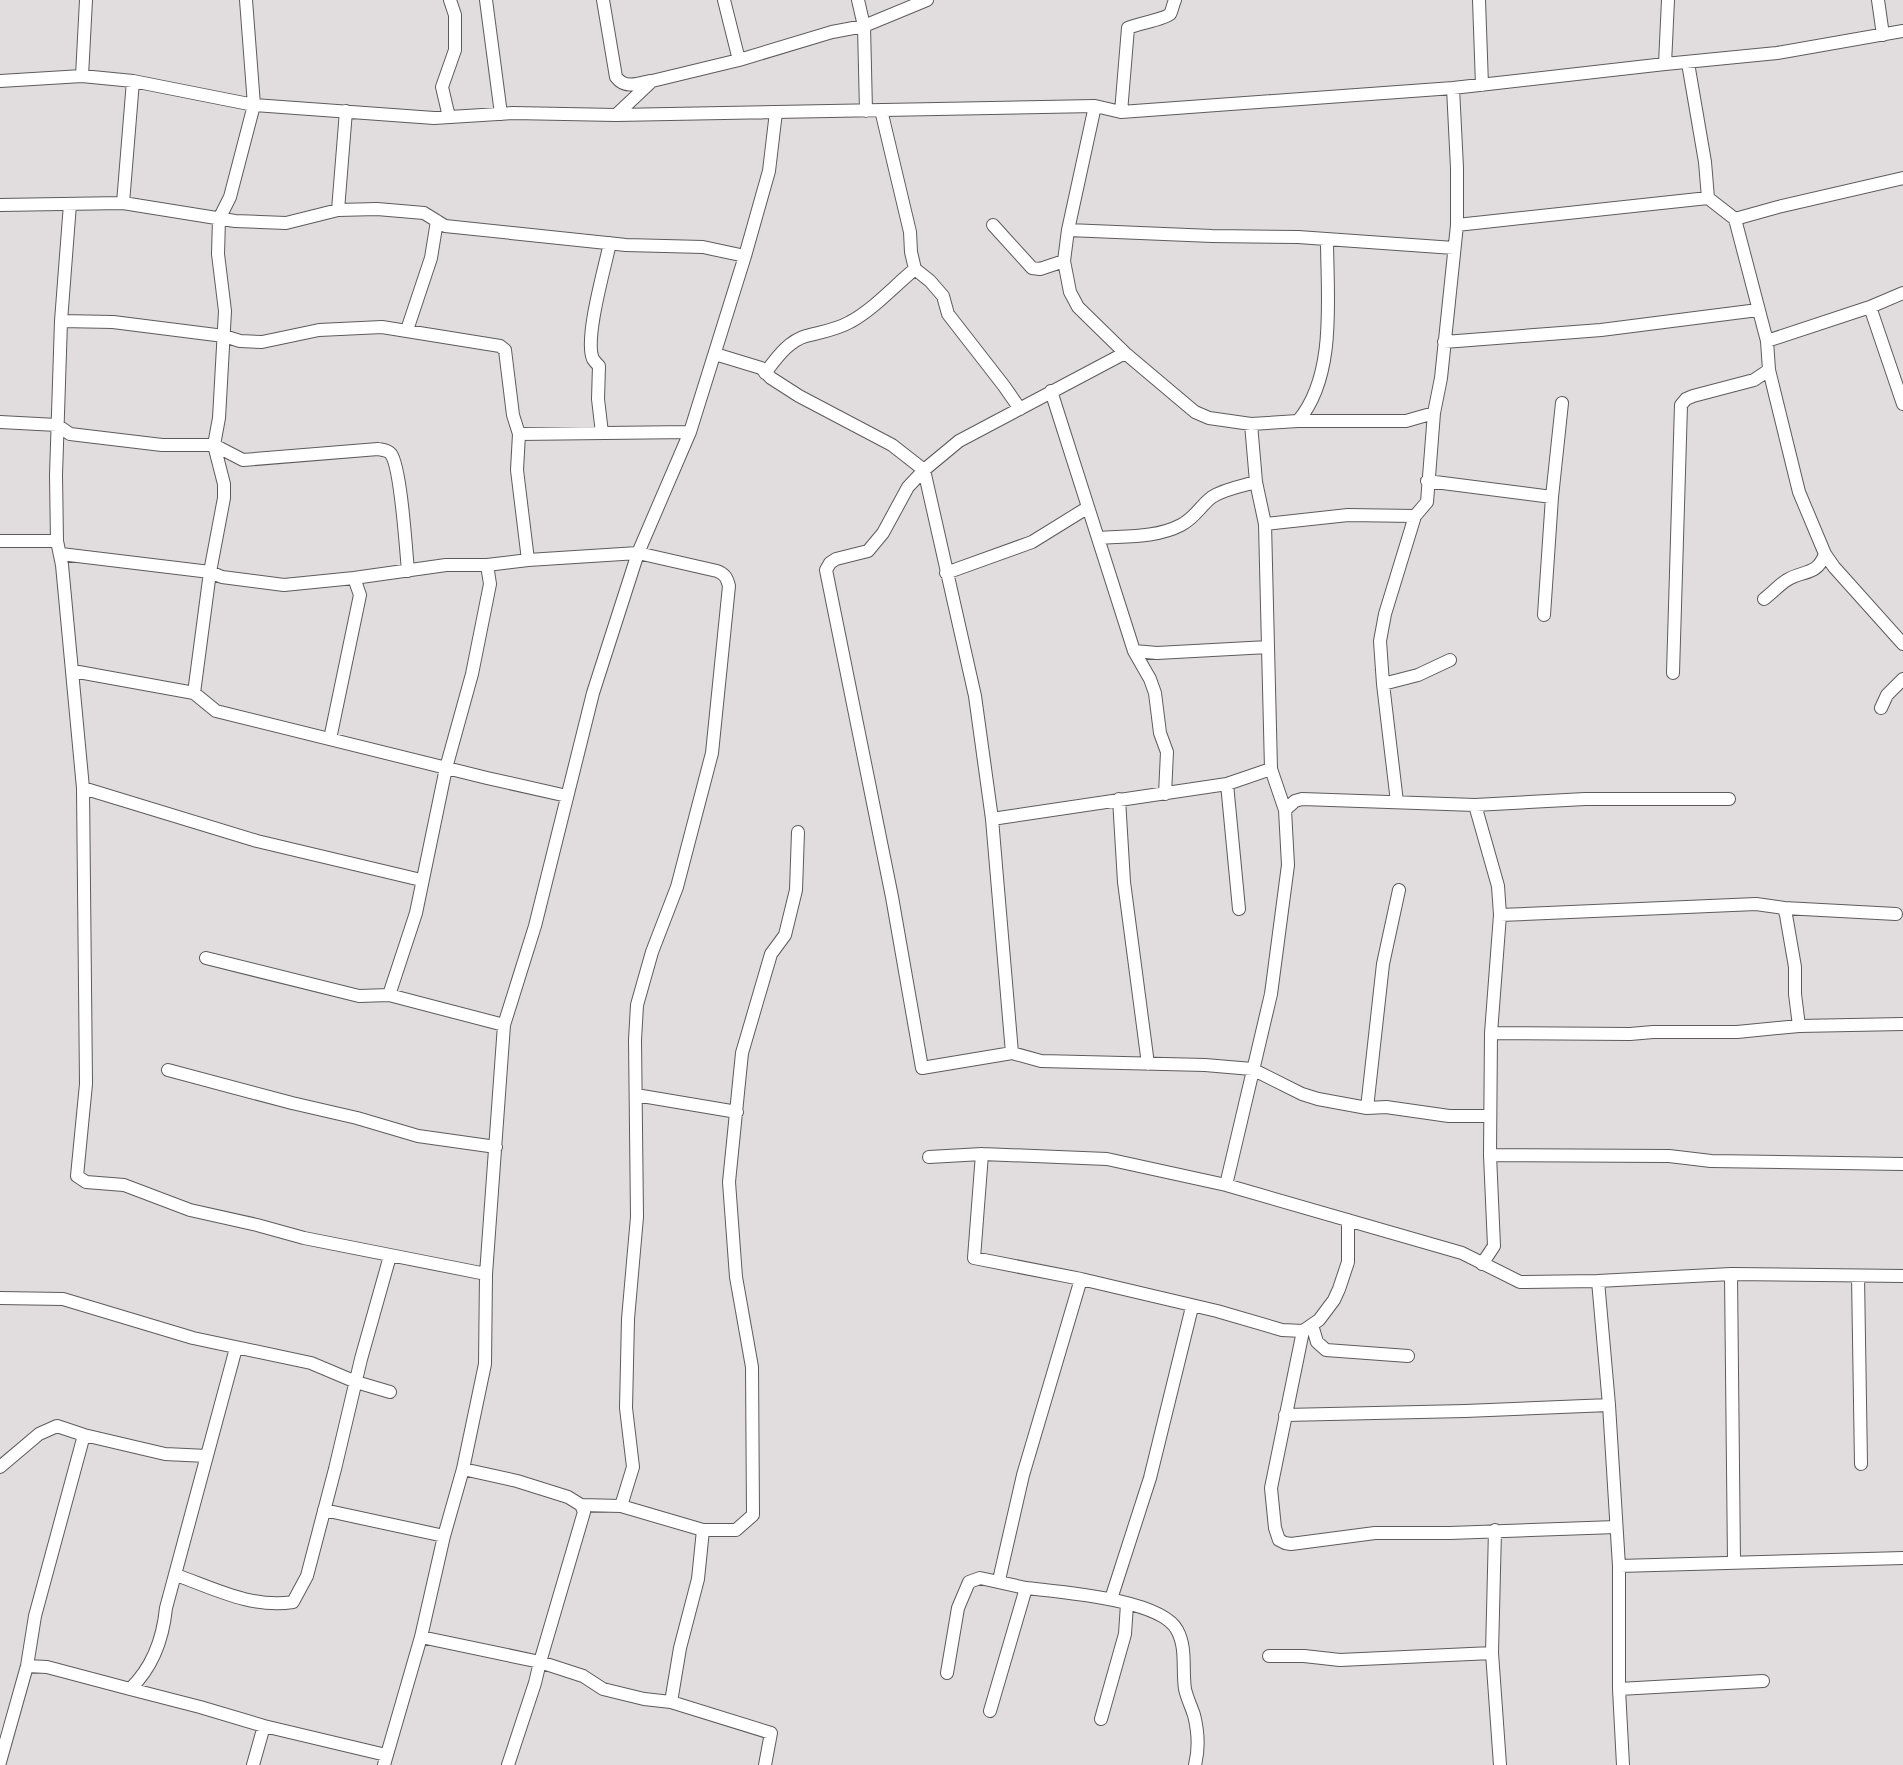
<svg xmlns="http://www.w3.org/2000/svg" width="1903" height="1765" font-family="Mulish,sans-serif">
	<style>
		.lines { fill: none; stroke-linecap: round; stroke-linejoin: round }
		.minor-casing { stroke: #5e5b5c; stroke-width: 14 }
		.minor { stroke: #fff; stroke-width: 12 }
	</style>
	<rect width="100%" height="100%" fill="#e1ddde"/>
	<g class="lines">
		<defs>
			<path id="minor" d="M 486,0 L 501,114
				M 603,0 L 616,77 C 625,89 637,84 650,81
				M 724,0 L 739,60
				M 858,0 L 864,26 L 866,111
				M 1479,0 L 1482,85
				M 1878,0 L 1883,35
				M 1688,63 L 1705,162 L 1708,198 L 1735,219 L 1767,341 L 1769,370 L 1799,492 L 1825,554 L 1834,567 L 1903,644
				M 1665,64 L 1668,0
				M 82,76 L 86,0
				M 0,81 L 82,76 L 133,81 L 254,105 L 434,118 L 513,113 L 616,115 L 1095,106 L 1121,112 L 1453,88 L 1665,64 L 1777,53 L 1903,31
				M 1095,106 L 1068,230 L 1064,261 L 1070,292 L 1078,307 L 1125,353 L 1195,412 L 1209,418 L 1251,424 L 1298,421 L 1406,421 L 1434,413
				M 881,110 L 910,232 L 911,252 L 915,269 L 930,281 L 943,296 L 948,314 L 1004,386 L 1020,409
				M 1121,112 L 1128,28 C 1137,24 1165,19 1170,14 C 1172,11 1173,4 1175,0
				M 616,115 L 652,81 L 739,60 L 832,32 L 864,26 L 927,0
				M 449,117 L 442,87 L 455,50 L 455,15 L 450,0
				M 123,203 L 133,81
				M 70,204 L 61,321 L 56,475 L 57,541 L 62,565 L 83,788 L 86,1084 L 77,1176 L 86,1182 L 124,1185 L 190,1210 L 257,1225 L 304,1238 L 486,1274
				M 0,205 L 123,203 L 235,221 L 286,223 L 338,210 L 377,209 L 424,213 L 445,226 L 626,245 L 703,247 L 745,256
				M 338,210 L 346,111
				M 1735,219 L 1778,207 L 1903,178
				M 993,225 L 1032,268 L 1040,269 L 1064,261
				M 1457,225 L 1708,198
				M 1068,230 L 1212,236 L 1298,237 L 1454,248
				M 1870,307 L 1903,404
				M 61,321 L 113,322 L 224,336 L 240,341 L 262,342 L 319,330 L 382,327 L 500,346 L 505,350 L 513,415 L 519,434 L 517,470 L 528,560
				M 407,330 L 431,258 L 437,221
				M 1767,341 L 1870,307 L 1903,293
				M 1444,342 L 1601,330 L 1758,310
				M 1125,353 L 959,441 L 924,470 L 908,487 L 883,533 L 868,551 L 836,559 L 830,563 L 826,570 L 892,897 L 922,1068 L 1012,1053 L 1041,1061 L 1205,1065 L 1252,1069 L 1302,1094 L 1318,1099 L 1367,1108 L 1386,1107 L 1449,1116 L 1490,1116
				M 715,354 L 761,368 L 771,378 L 799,396 L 892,445 L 924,470 L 975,696 L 992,819 L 1012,1053
				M 765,373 C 776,359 788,341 806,336 C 821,332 836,330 850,322 C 874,309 894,286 915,269
				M 1051,391 L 1134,651 L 1150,679 L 1155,693 L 1160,733 L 1167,752 L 1165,794
				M 1298,421 C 1337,375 1327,296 1327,239
				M 0,422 L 57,425 L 70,434 L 162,445 L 214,445 L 243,460 L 378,449 C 383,450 388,450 391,454 C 401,468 406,550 408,571
				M 602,433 L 598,399 L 599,366 C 597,364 595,362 593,359 C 584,339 605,267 610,243
				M 519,434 L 690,432
				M 1427,481 L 1552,497 L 1562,403
				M 1265,524 L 1348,515 L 1415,516
				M 1099,538 C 1126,536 1156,538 1181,525 C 1196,517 1200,506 1212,497 C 1224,489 1242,486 1256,482
				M 0,541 L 57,541
				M 61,554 L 210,572 L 222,577 L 284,585 L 354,578 L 446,565 L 487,565 L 528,560 L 638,553 L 717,571 C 725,574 727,578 729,586 L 712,753 L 677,887 L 652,952 L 637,1005 L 635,1040 L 637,1217 L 628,1319 L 626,1408 L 633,1467 L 621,1506 L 581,1505
				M 946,573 L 1032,542 L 1087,508
				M 1764,599 C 1772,593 1779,585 1787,580 C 1803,570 1817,576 1825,554
				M 1544,615 L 1552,497
				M 1134,651 L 1157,653 L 1268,647
				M 73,671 L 194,693 L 216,711 L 487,778 L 567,796
				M 1673,673 L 1681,405 L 1686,399 L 1693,396 L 1754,380 L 1769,370
				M 1383,684 L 1418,675 L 1450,660
				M 194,693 L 210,572 L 224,498 L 224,484 L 214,445 L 219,418 L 225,311 L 218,254 L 219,219 L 230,197 L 254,105 L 246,0
				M 1881,708 L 1887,695 L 1903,679
				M 330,739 L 360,595 L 354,578
				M 1227,784 L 1239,909
				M 83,788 L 257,841 L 421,880
				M 1119,799 L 1124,882 L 1148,1064
				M 1397,802 L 1383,684 L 1380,641 L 1385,614 L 1415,516 L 1427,502 L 1434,413 L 1441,378 L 1457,225 L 1457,168 L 1453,88
				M 1475,805 L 1498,886 L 1500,915 L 1491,1033 L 1490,1155 L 1494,1246 L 1482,1264
				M 1285,810 L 1295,801 L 1302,799 L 1475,805 L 1585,799 L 1729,799
				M 992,819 L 1227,784 L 1271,769
				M 1784,908 L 1896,914
				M 1500,915 L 1756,904 L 1784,908 L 1786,915 L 1795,967 L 1795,994 L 1799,1026
				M 206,958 L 359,996 L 389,995 L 504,1025
				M 389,995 L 416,913 L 446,768 L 472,674 L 490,584 L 487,565
				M 1491,1033 L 1630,1034 L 1653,1032 L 1737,1032 L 1799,1026 L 1903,1024
				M 168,1070 L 292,1103 L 357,1118 L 418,1136 L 496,1147
				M 636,1095 L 737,1112
				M 1367,1108 L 1383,964 L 1399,890
				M 982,1154 L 974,1258 L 1081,1279 L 1217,1311 L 1282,1330 L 1303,1331 L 1319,1320 L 1334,1300 L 1339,1289 L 1348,1262 L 1348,1220
				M 1490,1155 L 1669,1156 L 1711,1161 L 1903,1164
				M 929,1157 L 982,1154 L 1107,1159 L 1226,1185 L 1462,1253 L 1520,1282 L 1598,1281 L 1731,1274 L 1903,1276
				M 1226,1185 L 1271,994 L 1288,865 L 1285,810 L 1271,769 L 1265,524 L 1256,482 L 1251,424
				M 1731,1274 L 1734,1562
				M 1858,1276 L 1861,1464
				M 1598,1281 L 1609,1405 L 1619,1566 L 1619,1689 L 1623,1765
				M 0,1298 L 63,1299 L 193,1338 L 311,1363 L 356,1382 L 390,1392
				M 1312,1325 L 1317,1342 L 1326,1350 L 1408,1356
				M 1303,1331 L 1271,1488 L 1275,1528 L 1279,1540 L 1285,1543 L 1291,1544 L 1375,1533 L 1450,1533 L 1616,1527
				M 1285,1415 L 1465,1411 L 1609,1405
				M 0,1467 L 39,1434 L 57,1426 L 84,1435 L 165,1454 L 207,1456
				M 463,1469 L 517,1481 L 568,1497 L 581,1505 L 584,1512 L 540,1662 L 535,1683 L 508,1765
				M 324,1510 L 444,1536
				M 703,1530 L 736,1530 L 753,1515 L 752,1367 L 736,1277 L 729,1182 L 742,1053 L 771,954 L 785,935 L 796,890 L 798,832
				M 1495,1530 L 1492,1653 L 1500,1765
				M 1619,1566 L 1903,1558
				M 176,1575 C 213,1588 253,1609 293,1602 L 307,1576 L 335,1469 L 361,1359 L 390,1256
				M 999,1580 L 1023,1475 L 1081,1279
				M 1026,1588 C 1059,1592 1161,1599 1177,1630 C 1187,1648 1182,1669 1185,1689 C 1187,1698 1191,1706 1194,1715 C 1198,1731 1199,1749 1195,1765
				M 1111,1599 L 1150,1478 L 1192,1307
				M 421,1637 L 540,1662 L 583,1676 L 603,1689 L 644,1699 L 671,1702 L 680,1648 L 698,1579 L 703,1530 L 621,1506
				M 1269,1656 L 1304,1656 L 1340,1660 L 1492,1653
				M 27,1666 L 47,1667 L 130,1689 C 152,1668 163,1638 166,1608 L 236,1348
				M 947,1673 L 958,1608 L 969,1582 L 980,1578 L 1026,1588 L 990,1711
				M 130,1689 L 200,1707 L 264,1726 L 386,1755
				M 1619,1689 L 1763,1681
				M 671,1702 L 771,1733 L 765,1765
				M 1101,1719 L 1125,1634 L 1127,1604
				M 0,1762 L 27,1666 L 35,1616 L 84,1435
				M 253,1765 L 264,1726
				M 384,1765 L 421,1637 L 444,1536 L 463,1469 L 485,1364 L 486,1274 L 504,1025 L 535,926 L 593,693 L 638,553 L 690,432 L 745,256 L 769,171 L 776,112"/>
		</defs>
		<!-- minor casing -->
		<use href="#minor" class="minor-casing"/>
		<!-- minor -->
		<use href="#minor" class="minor"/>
	</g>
</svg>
